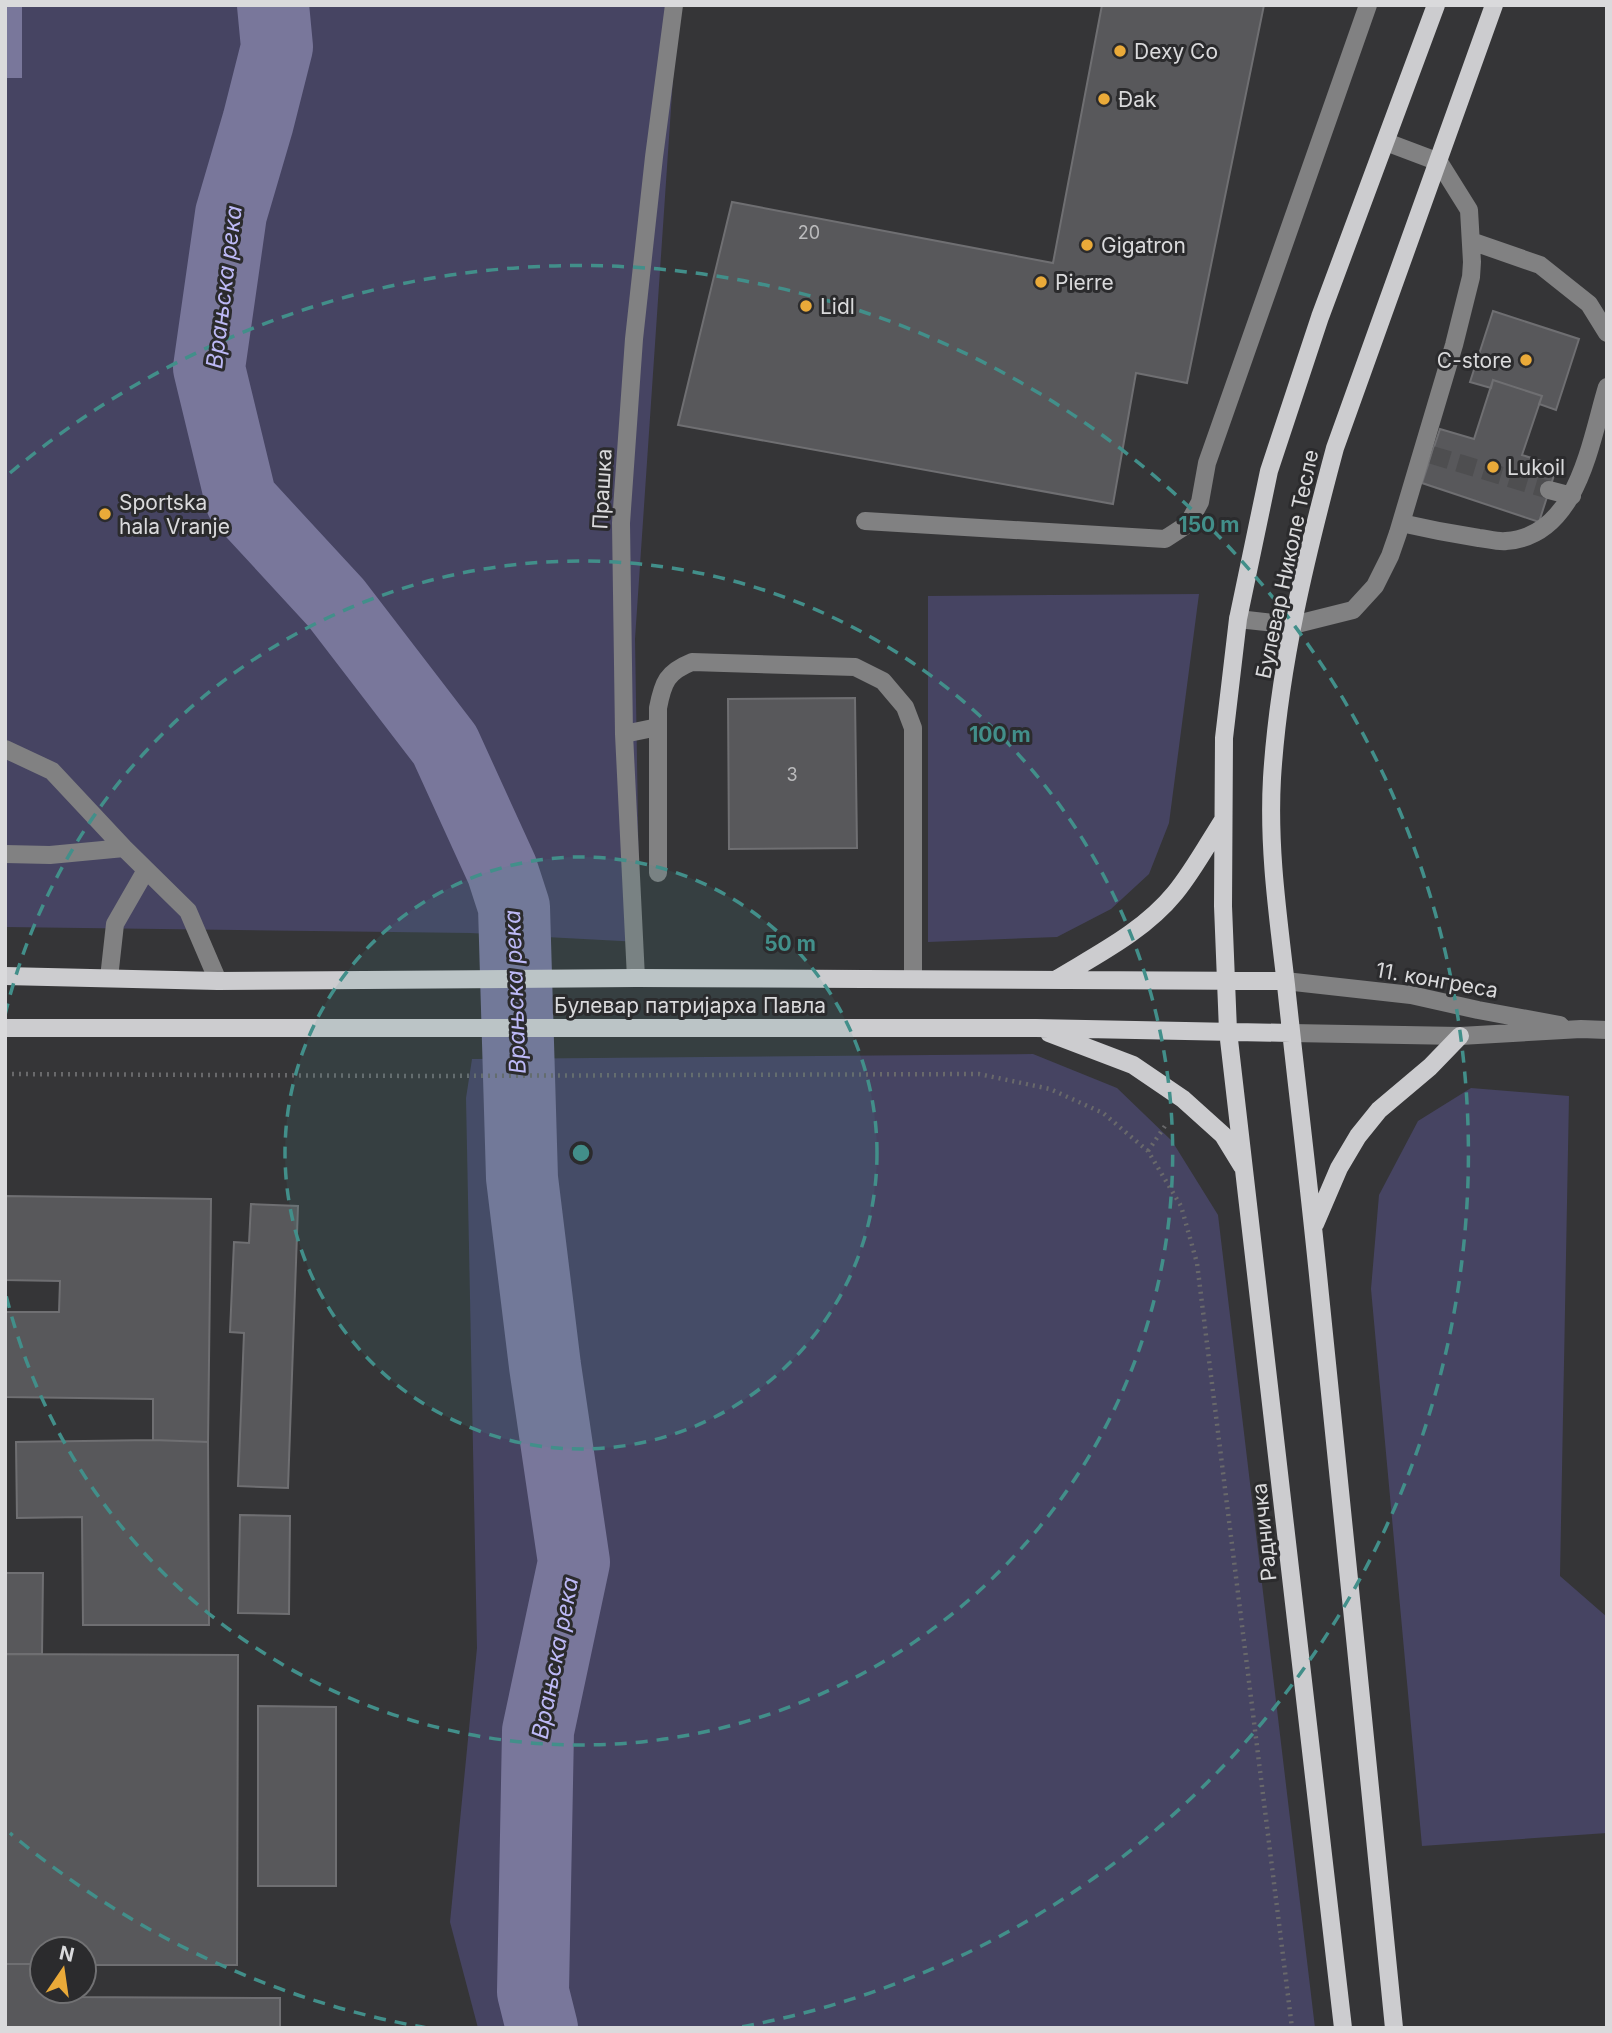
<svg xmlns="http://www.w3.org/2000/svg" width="1612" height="2033" font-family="Inter,sans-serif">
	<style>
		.green { fill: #464462 }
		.water { fill: #79779b }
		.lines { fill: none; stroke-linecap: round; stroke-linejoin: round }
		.river { stroke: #79779b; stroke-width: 72 }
		.building { fill: #58585b; stroke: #6f6f72; stroke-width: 2 }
		.minor-tunnel { stroke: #4e4e50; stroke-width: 18; stroke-dasharray: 18 9; stroke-linecap: butt }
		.path { stroke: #69696b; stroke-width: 4.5; stroke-dasharray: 2 5; stroke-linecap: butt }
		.minor { stroke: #818182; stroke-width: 18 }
		.major { stroke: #cccccf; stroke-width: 18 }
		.ring { fill: none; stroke: #428f8a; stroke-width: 3.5; stroke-dasharray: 12 9 }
		.poi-dot { fill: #eaaa39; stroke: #2b2b2d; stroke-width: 2.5 }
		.labels { text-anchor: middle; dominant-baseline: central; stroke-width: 6; stroke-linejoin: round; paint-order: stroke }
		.number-label { font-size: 18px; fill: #bababc }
		.poi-label { font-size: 21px; fill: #dadadc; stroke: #2b2b2d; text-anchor: start }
		.street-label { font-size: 21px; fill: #dadadc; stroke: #2b2b2d }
		.water-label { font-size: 23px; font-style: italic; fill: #bdb9f6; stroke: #2b2b2d }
		.centre { fill: #428f8a; stroke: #2b2b2d; stroke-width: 3.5 }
		.ring-label { font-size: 21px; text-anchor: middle; font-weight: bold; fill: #428f8a; stroke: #2b2b2d; stroke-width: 6; stroke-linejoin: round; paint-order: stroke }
	</style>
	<rect width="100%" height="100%" fill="#353537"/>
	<!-- green -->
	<path class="green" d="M 5,5 L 678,5 L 635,639 L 640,942 L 470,933 L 5,927 Z
		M 1199,594 L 1169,823 L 1149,874 L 1111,909 L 1057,937 L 928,942 L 928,596 Z
		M 1033,1054 L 1117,1088 L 1172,1141 L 1218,1215 L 1315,2028 L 478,2028 L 450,1922 L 477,1648 L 466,1098 L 472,1059 Z
		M 1471,1088 L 1569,1096 L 1560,1576 L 1607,1617 L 1607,1833 L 1422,1846 L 1371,1289 L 1379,1195 L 1418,1121 Z"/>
	<!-- water -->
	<path class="water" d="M 5,5 L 22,5 L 22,78 L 5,78 Z"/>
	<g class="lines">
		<!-- river -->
		<path class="river" d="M 273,5 L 277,47 L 258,122 L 231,214 L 209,368 L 241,500 L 336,603 L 445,745 L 502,870 L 514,907 L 522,1178 L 545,1366 L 574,1562 L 538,1731 L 533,1992 L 542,2028"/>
	</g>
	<!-- building -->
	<path class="building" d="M 1102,5 L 1264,5 L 1187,383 L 1136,373 L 1113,504 L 678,425 L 732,202 L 1053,263 Z
		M 1493,311 L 1579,339 L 1556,410 L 1539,404 L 1542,396 L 1493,380 L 1491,388 L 1470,382 Z
		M 1493,380 L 1542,396 L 1522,455 L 1557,466 L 1539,522 L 1422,483 L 1440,429 L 1474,439 Z
		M 855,698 L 857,848 L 729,849 L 728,699 Z
		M 5,1196 L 211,1199 L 208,1442 L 153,1440 L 153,1399 L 5,1397 L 5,1312 L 59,1312 L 60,1281 L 5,1280 Z
		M 251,1204 L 298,1206 L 288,1488 L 238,1486 L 244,1333 L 230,1332 L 234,1242 L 249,1243 Z
		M 153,1440 L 208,1442 L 209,1625 L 83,1625 L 82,1517 L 17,1518 L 16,1442 Z
		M 240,1515 L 290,1516 L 289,1614 L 238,1613 Z
		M 5,1573 L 43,1573 L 42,1654 L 5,1654 Z
		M 5,1654 L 238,1655 L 237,1965 L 84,1965 L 84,1949 L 42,1949 L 42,1964 L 5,1964 Z
		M 258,1706 L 336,1707 L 336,1886 L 258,1886 Z
		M 5,1964 L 42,1964 L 42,1991 L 67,1991 L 67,1997 L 280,1998 L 280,2028 L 5,2028 Z"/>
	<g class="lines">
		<!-- minor-tunnel -->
		<path class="minor-tunnel" d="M 1432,455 L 1549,490"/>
		<!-- path -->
		<path class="path" d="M 5,1074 L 424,1076 L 979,1074 L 1050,1089 L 1103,1113 L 1148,1151 L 1181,1206 L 1197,1263 L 1292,2028
			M 1148,1151 L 1167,1123"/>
		<!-- minor -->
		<path class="minor" d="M 1471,241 L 1540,265 L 1589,304 L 1607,333
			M 1549,490 L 1572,496
			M 865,521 L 1165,539 L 1188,524 L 1200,502 L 1207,463 L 1368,5
			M 1401,523 C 1427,529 1453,534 1479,538 C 1488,539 1498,542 1506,541 C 1578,536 1590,442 1607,387
			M 1238,619 L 1293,625 L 1353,610 L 1375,586 L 1390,556 L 1398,533 L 1454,345 L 1471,277 L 1472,262 L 1469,210 L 1439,162 L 1386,142
			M 624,734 L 658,727
			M 5,749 L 52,771 L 124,848 L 188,911 L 218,981
			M 5,854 L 50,855 L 124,848
			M 658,873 L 658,708 C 663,682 667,672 692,662 L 855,667 L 883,681 L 905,707 L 913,728 L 913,979
			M 109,978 L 115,924 L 146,870
			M 636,978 L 624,734 L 621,523 L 634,339 L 654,157 L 674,5
			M 1285,981 L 1411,995 L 1478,1010 L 1560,1025
			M 1291,1033 L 1460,1036 L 1581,1029 L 1607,1030"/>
		<!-- major -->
		<path class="major" d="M 5,976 L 218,981 L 636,978 L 1285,981
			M 1057,979 C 1098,954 1144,931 1175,893 C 1193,871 1207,845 1223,820
			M 5,1028 L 1036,1028 L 1291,1033
			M 1049,1033 L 1133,1065 L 1183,1099 L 1223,1135 L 1242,1166
			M 1315,1224 L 1339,1168 L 1358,1136 L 1379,1110 L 1430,1067 L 1460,1036
			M 1343,2028 L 1228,1031 L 1223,906 L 1224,738 L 1238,619 L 1269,471 L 1320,317 L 1436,5
			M 1394,2028 C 1370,1784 1345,1539 1320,1295 C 1310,1192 1297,1089 1286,985 C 1278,916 1268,848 1272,778 C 1279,666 1306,556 1335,448 L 1494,5"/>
	</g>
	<!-- distance rings -->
	<circle cx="581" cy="1153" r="296" fill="#428f8a" fill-opacity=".12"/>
	<g class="ring">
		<circle cx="581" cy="1153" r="296"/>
		<path d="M5 1015A592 592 0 1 1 5 1291"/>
		<path d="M427 2028A888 888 0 0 1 10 1833M10 473A888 888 0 1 1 735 2028"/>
	</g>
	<!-- markers -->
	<g class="poi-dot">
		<circle cx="1120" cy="51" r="7"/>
		<circle cx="1104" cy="99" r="7"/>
		<circle cx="1087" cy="245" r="7"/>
		<circle cx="1041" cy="282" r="7"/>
		<circle cx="806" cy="306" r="7"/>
		<circle cx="1526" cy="360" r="7"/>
		<circle cx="1493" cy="467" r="7"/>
		<circle cx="105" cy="514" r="7"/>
	</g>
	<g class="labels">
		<!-- number labels -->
		<g class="number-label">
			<text x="809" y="232">20</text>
			<text x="792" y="774">3</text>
		</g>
		<!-- poi labels -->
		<g class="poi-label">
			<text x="1134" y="51">Dexy Co</text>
			<text x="1118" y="99">Đak</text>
			<text x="1101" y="245">Gigatron</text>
			<text x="1055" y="282">Pierre</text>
			<text x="820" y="306">Lidl</text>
			<text x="1512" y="360" text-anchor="end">C-store</text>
			<text x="1507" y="467">Lukoil</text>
			<text x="119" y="502">Sportska<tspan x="119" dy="24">hala Vranje</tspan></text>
		</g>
		<!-- street labels -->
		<g class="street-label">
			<text transform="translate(602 489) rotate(-87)">Прашка</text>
			<text transform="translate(1287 564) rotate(-78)">Булевар Николе Тесле</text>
			<text transform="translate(1437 980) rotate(10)">11. конгреса</text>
			<text x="690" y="1005">Булевар патријарха Павла</text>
			<text transform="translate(1264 1532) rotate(-96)">Радничка</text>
		</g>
		<!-- water labels -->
		<g class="water-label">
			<text transform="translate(224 287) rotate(-83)">Врањска река</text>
			<text transform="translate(515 992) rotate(-92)">Врањска река</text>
			<text transform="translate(555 1658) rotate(-79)">Врањска река</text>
		</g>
	</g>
	<circle cx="581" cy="1153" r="10" class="centre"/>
	<g class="ring-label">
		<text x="1209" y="532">150 m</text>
		<text x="1000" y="742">100 m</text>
		<text x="790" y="951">50 m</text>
	</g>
	<!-- border -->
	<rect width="1612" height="2033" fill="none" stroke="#dadadc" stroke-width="14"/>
	<!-- north arrow -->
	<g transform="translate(63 1970) rotate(13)"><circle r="33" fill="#2b2b2d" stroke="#717173" stroke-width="2"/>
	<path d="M0-5L12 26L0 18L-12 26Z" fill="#eaaa39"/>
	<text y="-10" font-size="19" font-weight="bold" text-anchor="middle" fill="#dadadc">N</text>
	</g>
</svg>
